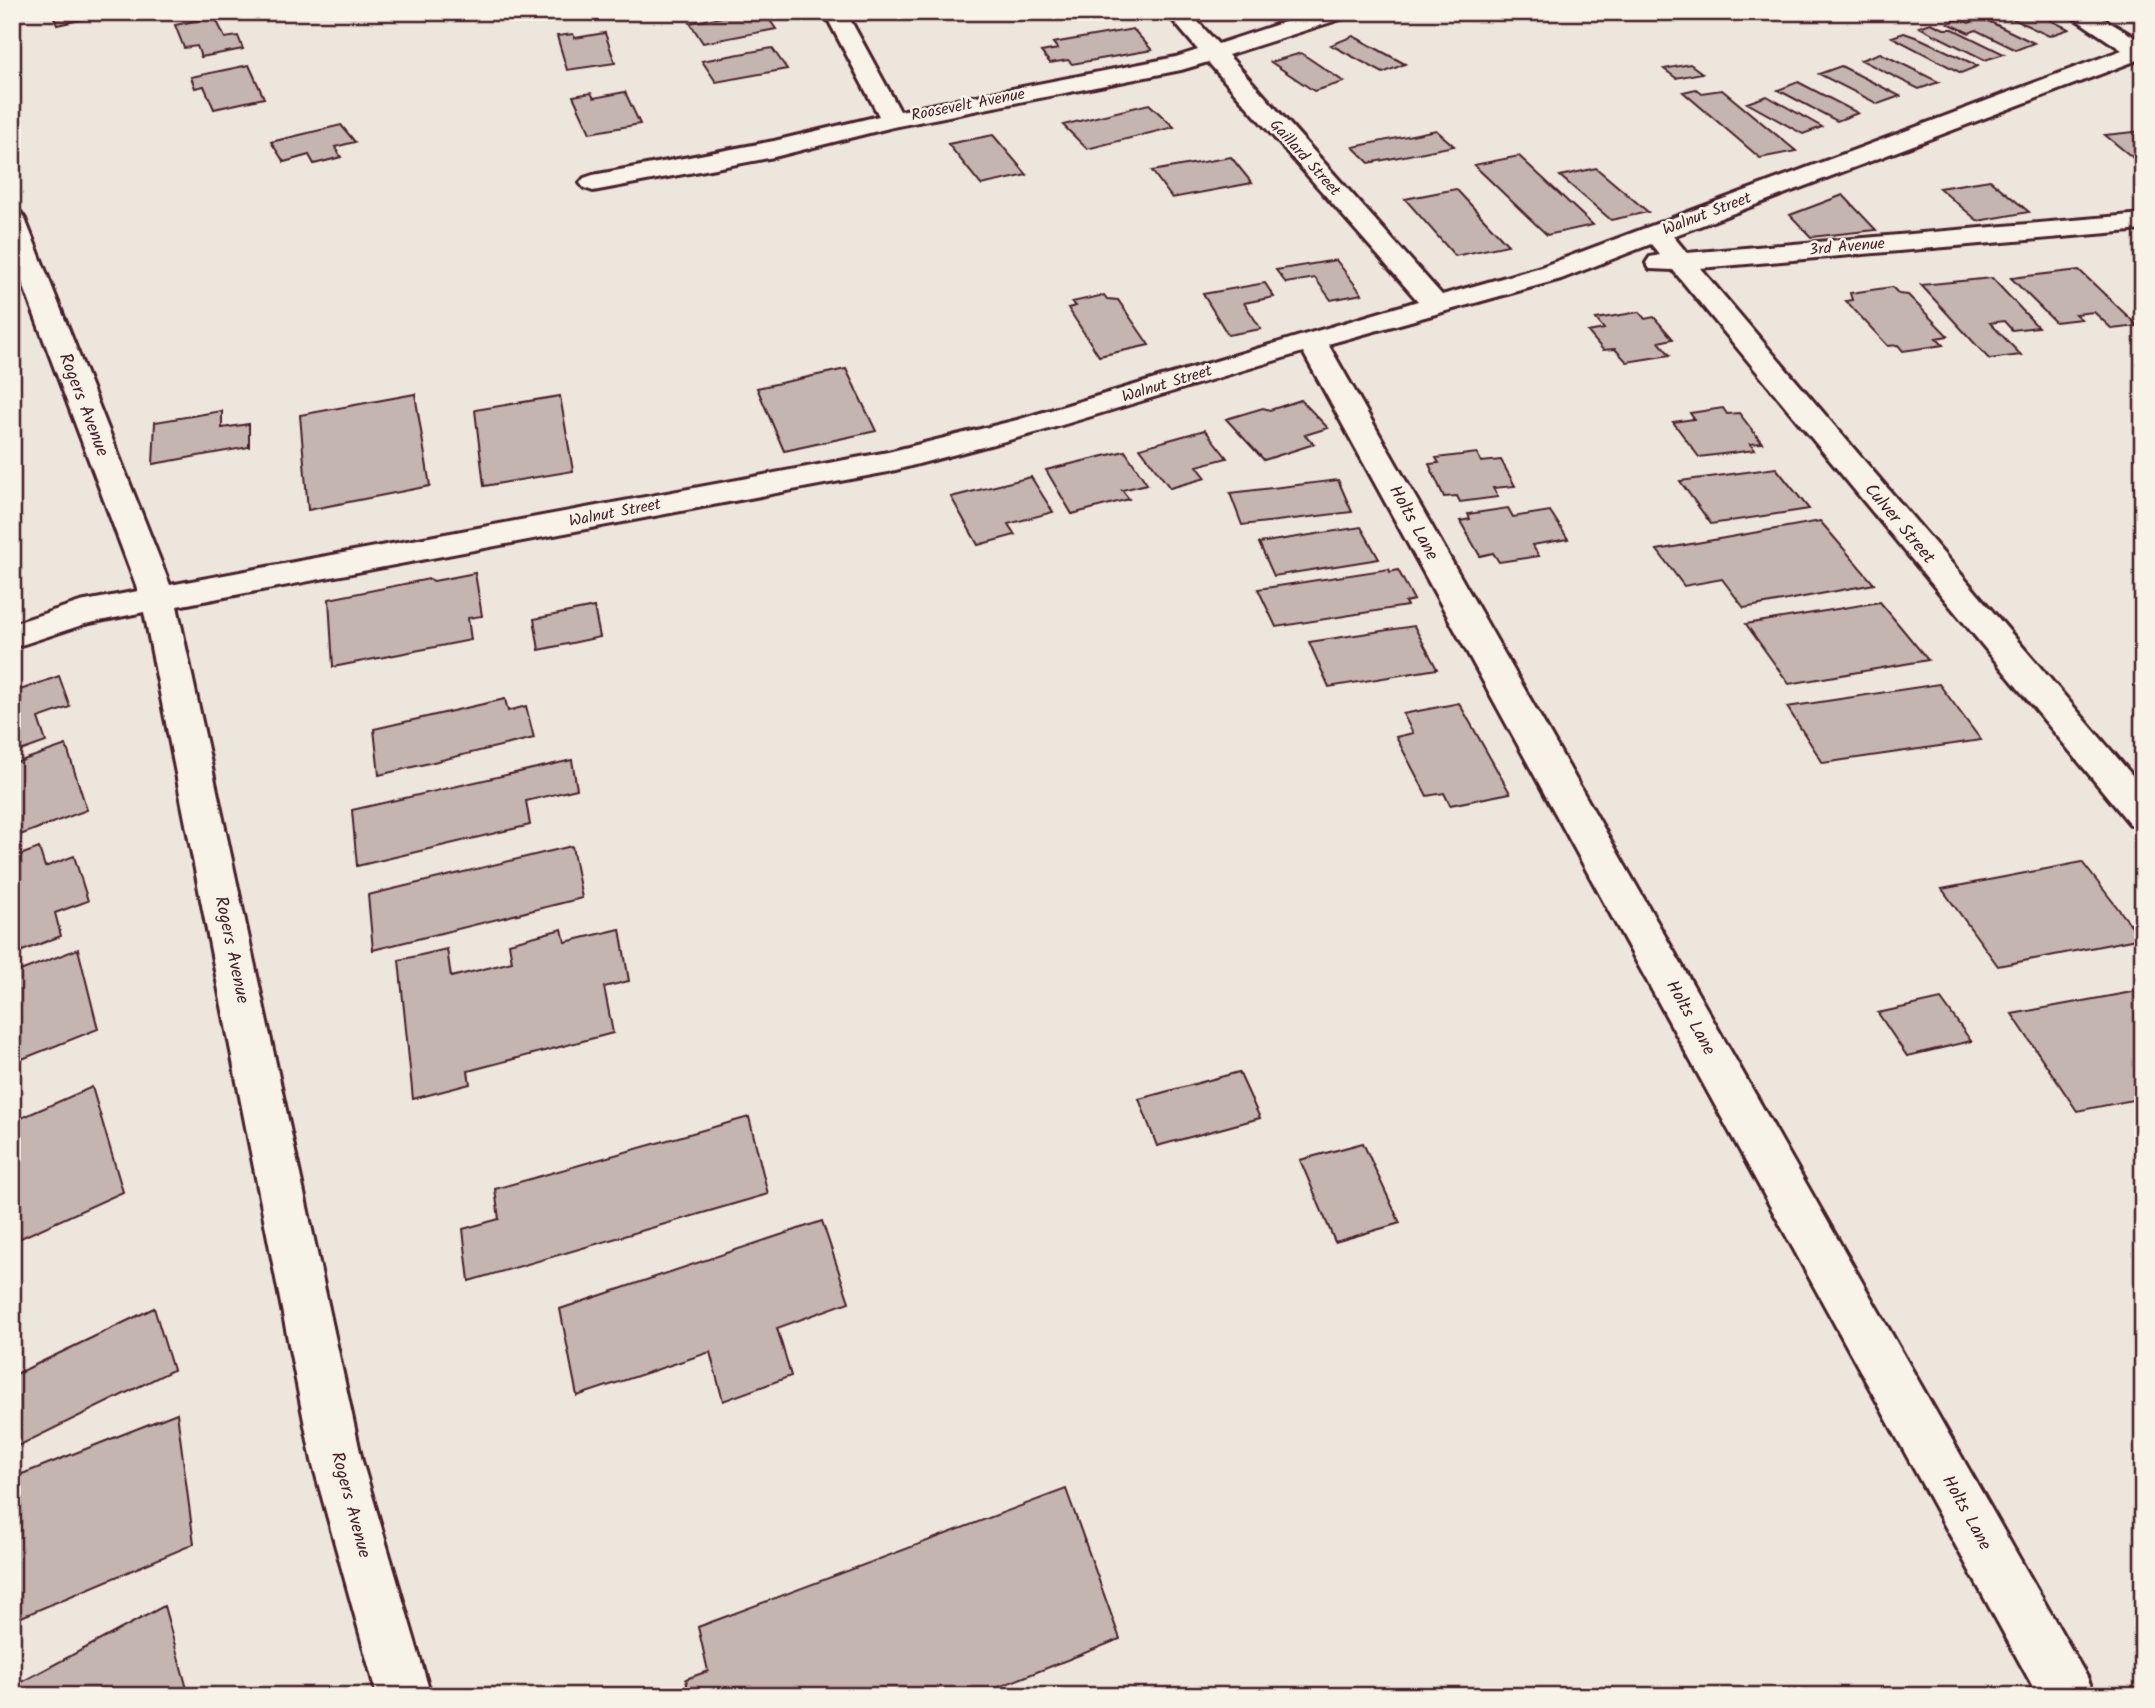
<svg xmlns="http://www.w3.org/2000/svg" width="2155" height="1708" font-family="Kalam,sans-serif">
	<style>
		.building { fill: #c4b5b0; stroke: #4a1f2b; stroke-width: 2 }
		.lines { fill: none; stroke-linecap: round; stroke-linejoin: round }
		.street-casing { stroke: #4a1f2b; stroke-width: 6 }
		.street { fill: #f7f3e8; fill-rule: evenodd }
		.labels { text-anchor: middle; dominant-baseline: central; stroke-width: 5; stroke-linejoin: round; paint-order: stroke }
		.far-street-label { font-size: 16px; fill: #4a1f2b; stroke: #f7f3e8 }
		.street-label { font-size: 18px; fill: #4a1f2b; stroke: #f7f3e8 }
	</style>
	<rect width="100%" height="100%" fill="#ece6dd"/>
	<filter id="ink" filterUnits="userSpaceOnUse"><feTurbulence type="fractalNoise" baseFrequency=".0143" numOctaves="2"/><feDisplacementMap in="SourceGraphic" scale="14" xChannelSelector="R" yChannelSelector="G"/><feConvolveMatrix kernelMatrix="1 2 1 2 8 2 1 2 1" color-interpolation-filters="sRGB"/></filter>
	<g filter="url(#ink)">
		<!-- building -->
		<path class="building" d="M 52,12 L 112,12 L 112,13 L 57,25 Z
			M 748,12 L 764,12 L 776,29 L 703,43 L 690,23 Z
			M 1999,12 L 2033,12 L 2069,29 L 2049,36 Z
			M 215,17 L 225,38 L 238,36 L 243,49 L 201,57 L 197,46 L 184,48 L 175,25 Z
			M 1982,18 L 2034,43 L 2016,50 L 1976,30 L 1969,33 L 1948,23 L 1959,19 L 1969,23 Z
			M 1931,23 L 1944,29 L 1953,29 L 2004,54 L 1985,60 L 1919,27 Z
			M 1133,29 L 1152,50 L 1072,64 L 1068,60 L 1050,63 L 1041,52 L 1058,49 L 1053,43 Z
			M 605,33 L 615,63 L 567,70 L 557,36 L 573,34 L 575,38 Z
			M 1904,33 L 1921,39 L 1978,66 L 1961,73 L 1892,37 Z
			M 1353,36 L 1405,64 L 1383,73 L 1331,45 Z
			M 772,48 L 787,69 L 716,82 L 702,61 Z
			M 1301,53 L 1344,82 L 1314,91 L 1271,62 Z
			M 1880,53 L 1939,82 L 1919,89 L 1861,60 Z
			M 1690,64 L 1702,73 L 1676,78 L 1664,69 Z
			M 249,65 L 264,98 L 214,109 L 204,86 L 195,88 L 191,77 Z
			M 1841,66 L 1900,96 L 1878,104 L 1819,74 Z
			M 1798,82 L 1858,113 L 1837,121 L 1778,90 Z
			M 1696,89 L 1701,93 L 1722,90 L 1796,151 L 1760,158 L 1683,92 Z
			M 625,92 L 640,124 L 590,133 L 573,96 L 591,93 L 594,98 Z
			M 1767,96 L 1822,127 L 1803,134 L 1747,103 Z
			M 1149,104 L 1174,127 L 1087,149 L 1063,125 Z
			M 341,125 L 355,142 L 335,147 L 341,157 L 314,164 L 309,155 L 284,162 L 271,142 Z
			M 1436,130 L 1454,146 L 1369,163 L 1353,147 Z
			M 2143,131 L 2143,166 L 2105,135 Z
			M 993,135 L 1027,175 L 981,185 L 948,144 Z
			M 1519,156 L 1593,225 L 1547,235 L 1474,165 Z
			M 1231,157 L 1252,183 L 1172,198 L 1152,171 Z
			M 1596,168 L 1648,212 L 1611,220 L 1560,176 Z
			M 1990,180 L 2029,212 L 1978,221 L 1939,188 Z
			M 1456,189 L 1508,245 L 1455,256 L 1405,199 Z
			M 1843,195 L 1876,230 L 1811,237 L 1790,215 Z
			M 1336,260 L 1362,294 L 1331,300 L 1315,278 L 1286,283 L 1276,270 Z
			M 2079,270 L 2138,326 L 2112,329 L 2094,312 L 2075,314 L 2081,319 L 2055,322 L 2011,278 Z
			M 1992,278 L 2038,327 L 2012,330 L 2004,321 L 1990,323 L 2021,355 L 1989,359 L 1921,285 Z
			M 1265,283 L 1274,297 L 1244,303 L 1261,329 L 1228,335 L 1203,294 Z
			M 1892,287 L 1899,294 L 1908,295 L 1948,336 L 1936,338 L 1943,345 L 1903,351 L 1898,345 L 1888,346 L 1846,301 L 1852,300 L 1850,293 Z
			M 1104,295 L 1107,299 L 1118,300 L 1149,345 L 1099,356 L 1068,308 L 1076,306 L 1072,302 Z
			M 1639,312 L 1645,319 L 1654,317 L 1673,339 L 1659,342 L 1670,355 L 1627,362 L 1615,349 L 1603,350 L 1588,332 L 1604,329 L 1596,319 Z
			M 846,369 L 876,431 L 784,451 L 757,388 Z
			M 415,394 L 430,486 L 308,510 L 300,415 Z
			M 560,396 L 573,471 L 484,486 L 475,410 Z
			M 1301,400 L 1328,428 L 1305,435 L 1314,444 L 1264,460 L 1226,419 L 1263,408 L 1270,410 Z
			M 1723,408 L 1727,414 L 1739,413 L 1762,443 L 1750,444 L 1755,450 L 1699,457 L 1673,422 L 1694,419 L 1690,413 Z
			M 222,411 L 222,428 L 249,424 L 249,447 L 153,464 L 155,422 Z
			M 1205,430 L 1227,458 L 1197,466 L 1206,478 L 1170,488 L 1140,448 Z
			M 1125,451 L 1147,484 L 1122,490 L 1129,499 L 1072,514 L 1046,470 Z
			M 1477,453 L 1481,462 L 1501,460 L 1515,486 L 1493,488 L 1498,497 L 1460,502 L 1457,496 L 1444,497 L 1429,464 L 1439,463 L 1436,458 Z
			M 1776,468 L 1809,509 L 1711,524 L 1680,481 Z
			M 1031,477 L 1053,512 L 1008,524 L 1015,535 L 978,545 L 951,497 Z
			M 1338,480 L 1352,512 L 1242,525 L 1230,493 Z
			M 1508,508 L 1513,517 L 1550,511 L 1568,539 L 1532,545 L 1539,556 L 1499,562 L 1493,553 L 1480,556 L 1460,521 L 1470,519 L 1468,514 Z
			M 1820,521 L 1874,584 L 1744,608 L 1722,579 L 1684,586 L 1657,550 Z
			M 1361,527 L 1379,559 L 1274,576 L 1259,543 Z
			M 1389,569 L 1390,572 L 1398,570 L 1414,600 L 1405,602 L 1407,606 L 1276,627 L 1258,589 Z
			M 475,573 L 482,616 L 468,618 L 471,640 L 333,667 L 329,599 L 429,579 L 434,581 Z
			M 1880,602 L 1928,660 L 1789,684 L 1746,624 Z
			M 594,607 L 600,637 L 539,650 L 534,619 Z
			M 1414,626 L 1437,669 L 1329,687 L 1309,642 Z
			M 59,676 L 70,707 L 38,718 L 46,742 L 12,754 L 12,693 Z
			M 1939,684 L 1981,740 L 1823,763 L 1787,707 Z
			M 505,699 L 508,711 L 526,706 L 534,738 L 379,775 L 374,729 Z
			M 1459,703 L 1510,793 L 1450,805 L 1444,793 L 1427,796 L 1396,737 L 1413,733 L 1403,714 Z
			M 66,745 L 87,810 L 12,838 L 12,764 Z
			M 572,760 L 577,789 L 526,801 L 530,825 L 357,866 L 352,810 Z
			M 572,846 L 582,898 L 373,950 L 368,895 Z
			M 39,848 L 45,867 L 74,856 L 88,901 L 55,913 L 61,936 L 12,955 L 12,858 Z
			M 2082,862 L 2141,938 L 1998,966 L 1942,889 Z
			M 562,929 L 565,942 L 620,929 L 629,981 L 604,987 L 613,1033 L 468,1071 L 470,1084 L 413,1099 L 399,960 L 447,949 L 451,977 L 512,962 L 509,943 Z
			M 78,949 L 98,1029 L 12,1063 L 12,974 Z
			M 2143,990 L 2143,1098 L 2077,1111 L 2012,1014 Z
			M 1941,999 L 1971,1041 L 1907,1056 L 1878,1013 Z
			M 1239,1072 L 1260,1118 L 1157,1146 L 1139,1099 Z
			M 92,1087 L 123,1192 L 12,1242 L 12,1122 Z
			M 749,1117 L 768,1194 L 469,1281 L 463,1229 L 499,1219 L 495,1189 Z
			M 1363,1143 L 1400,1223 L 1335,1242 L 1300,1160 Z
			M 822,1221 L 849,1302 L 777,1328 L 791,1376 L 723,1401 L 710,1352 L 577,1396 L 560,1309 Z
			M 154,1308 L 173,1370 L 12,1449 L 12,1376 Z
			M 177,1413 L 194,1544 L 12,1621 L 12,1478 Z
			M 1066,1489 L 1120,1639 L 976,1696 L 689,1696 L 686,1679 L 708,1671 L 698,1627 Z
			M 164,1606 L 189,1696 L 12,1696 L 12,1687 Z"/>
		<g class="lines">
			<defs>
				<path id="street" d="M 824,12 L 846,12 L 900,111 L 1176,57 L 1198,50 L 1166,12 L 1189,12 L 1218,44 L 1315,12 L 1350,12 L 1347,17 L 1228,55 L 1442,295 L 1541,267 L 2122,50 L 2065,12 L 2092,12 L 2143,42 L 2143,58 L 1673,236 L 1687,253 L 2143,214 L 2143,230 L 1700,268 L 2143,788 L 2143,828 L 2130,824 L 1673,270 L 1650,269 L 1646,263 L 1650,257 L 1660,255 L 1651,244 L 1561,279 L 1328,344 L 2087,1677 L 2095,1696 L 2038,1696 L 1303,352 L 1039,432 L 888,472 L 177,606 L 362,1461 L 431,1696 L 377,1696 L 312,1461 L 144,612 L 85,624 L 12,648 L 12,624 L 80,602 L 138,591 L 12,255 L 12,211 L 21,213 L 25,219 L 170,585 L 888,452 L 1017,420 L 1418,301 L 1208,62 L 1181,70 L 893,127 L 774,157 L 593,191 L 584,188 L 580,183 L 584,178 L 593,175 L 774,141 L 879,116 Z"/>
			</defs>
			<!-- street casing -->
			<use href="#street" class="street-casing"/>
			<!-- street -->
			<use href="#street" class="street"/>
		</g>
	</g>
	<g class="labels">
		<!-- far-street labels -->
		<g class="far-street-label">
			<text transform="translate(968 105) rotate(-11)">Roosevelt Avenue</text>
			<text transform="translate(1305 158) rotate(48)">Gaillard Street</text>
			<text transform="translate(1707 214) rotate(-21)">Walnut Street</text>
			<text transform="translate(1847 247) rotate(-5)">3rd Avenue</text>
			<text transform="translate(1167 384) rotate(-17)">Walnut Street</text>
			<text transform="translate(615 513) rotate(-11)">Walnut Street</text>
		</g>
		<!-- street labels -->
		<g class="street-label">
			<text transform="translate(83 405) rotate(69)">Rogers Avenue</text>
			<text transform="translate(1413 523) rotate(61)">Holts Lane</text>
			<text transform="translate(1899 524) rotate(50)">Culver Street</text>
			<text transform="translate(231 950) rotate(78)">Rogers Avenue</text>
			<text transform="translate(1690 1018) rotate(61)">Holts Lane</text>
			<text transform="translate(350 1505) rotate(75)">Rogers Avenue</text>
			<text transform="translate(1966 1513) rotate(61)">Holts Lane</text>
		</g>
	</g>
	<!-- margin -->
	<rect width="2155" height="1708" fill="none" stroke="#f7f3e8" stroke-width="42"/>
	<rect x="21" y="21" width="2113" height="1666" fill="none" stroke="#4a1f2b" stroke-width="2.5" filter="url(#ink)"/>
</svg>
